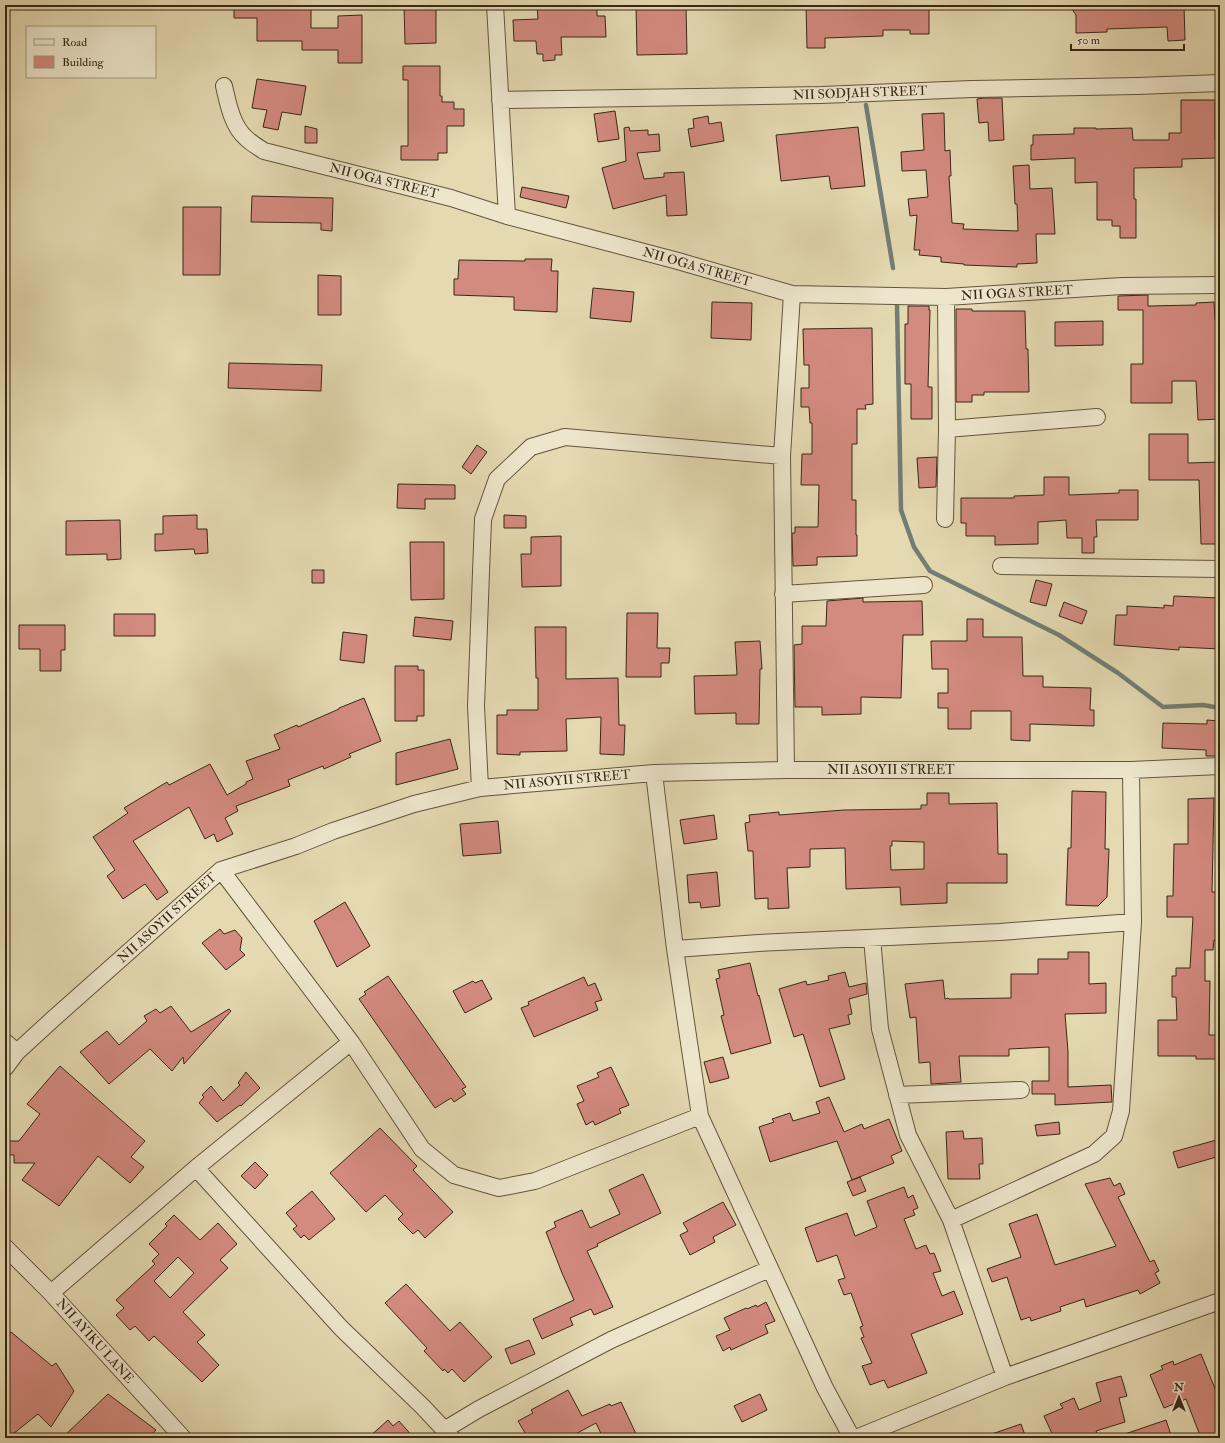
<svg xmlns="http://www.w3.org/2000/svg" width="1225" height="1443" font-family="'IM FELL Double Pica',serif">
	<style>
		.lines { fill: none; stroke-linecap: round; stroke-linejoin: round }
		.stream { stroke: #727e75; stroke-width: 4.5 }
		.building { fill: #d38a7f; stroke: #392715; fill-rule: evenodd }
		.street-casing { stroke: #64543c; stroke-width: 18 }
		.street { stroke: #ede6cc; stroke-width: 16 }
		.labels { text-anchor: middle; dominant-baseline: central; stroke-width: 3; stroke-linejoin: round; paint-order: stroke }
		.street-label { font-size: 13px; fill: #392715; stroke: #ede6cc }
	</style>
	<rect width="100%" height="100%" fill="#e4d9b1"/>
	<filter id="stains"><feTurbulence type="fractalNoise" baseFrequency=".005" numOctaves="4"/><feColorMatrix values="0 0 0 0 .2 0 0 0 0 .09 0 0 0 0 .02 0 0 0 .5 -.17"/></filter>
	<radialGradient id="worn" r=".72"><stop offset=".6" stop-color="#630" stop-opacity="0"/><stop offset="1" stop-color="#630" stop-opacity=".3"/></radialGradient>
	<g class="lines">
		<!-- stream -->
		<path class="stream" d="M 866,105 L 893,268
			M 897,305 L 901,510 L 914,547 L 930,571 L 1059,635 L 1118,673 L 1163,707 L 1203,705 L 1220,708"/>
	</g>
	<!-- building -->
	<path class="building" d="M 234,5 L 311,5 L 311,28 L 338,28 L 338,16 L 362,15 L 362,63 L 338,63 L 338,50 L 302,50 L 302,41 L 257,41 L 257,18 L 234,18 Z
		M 404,5 L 436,5 L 436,43 L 405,44 Z
		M 537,5 L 597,5 L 597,16 L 605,16 L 606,37 L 561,37 L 562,55 L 555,55 L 555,60 L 543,61 L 543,54 L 537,54 L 536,41 L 514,41 L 513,20 L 538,19 Z
		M 636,5 L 686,5 L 687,54 L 637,55 Z
		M 806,5 L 929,5 L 929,34 L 910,34 L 910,30 L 883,30 L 883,36 L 825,38 L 825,48 L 807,48 Z
		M 1069,5 L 1184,5 L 1185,40 L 1168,41 L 1167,27 L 1107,29 L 1107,32 L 1076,33 L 1076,15 Z
		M 403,66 L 440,66 L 440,96 L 442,96 L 442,102 L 454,102 L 454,109 L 464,109 L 464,126 L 447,126 L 447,153 L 438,153 L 438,160 L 401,160 L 401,146 L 408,146 L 408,80 L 403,80 Z
		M 257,79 L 306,86 L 301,115 L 282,112 L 278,130 L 263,127 L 267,110 L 252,108 Z
		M 984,98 L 1002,98 L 1004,140 L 989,141 L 988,122 L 979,123 L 977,99 Z
		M 1181,100 L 1215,100 L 1215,140 L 1217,140 L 1217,158 L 1182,159 L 1182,167 L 1134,168 L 1134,199 L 1136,199 L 1136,238 L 1120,238 L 1120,226 L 1112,226 L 1112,220 L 1097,220 L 1097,182 L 1075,183 L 1075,158 L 1031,160 L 1031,145 L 1033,145 L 1033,135 L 1074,134 L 1074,128 L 1096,128 L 1096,129 L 1132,128 L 1133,140 L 1169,140 L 1169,133 L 1181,133 Z
		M 615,111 L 619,139 L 598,142 L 594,114 Z
		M 944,113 L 945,151 L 950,150 L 951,176 L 949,176 L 952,223 L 964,224 L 963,229 L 1018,231 L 1017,204 L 1015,204 L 1013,166 L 1029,165 L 1030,189 L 1052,188 L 1055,234 L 1036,234 L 1037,263 L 1017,264 L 1017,267 L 964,265 L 964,264 L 941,262 L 941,257 L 919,255 L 920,250 L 914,250 L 917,215 L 910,216 L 908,199 L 928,197 L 926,170 L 902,171 L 901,152 L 924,150 L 922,114 Z
		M 708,116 L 709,124 L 721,122 L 724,141 L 691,147 L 688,129 L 694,128 L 693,119 Z
		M 305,126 L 317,129 L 317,143 L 305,143 Z
		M 629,127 L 630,131 L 648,130 L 648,135 L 659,134 L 660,151 L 637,153 L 644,179 L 664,177 L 664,173 L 684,172 L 687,215 L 667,216 L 666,195 L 613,209 L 602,168 L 626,161 L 624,128 Z
		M 858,127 L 865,186 L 831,189 L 829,176 L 781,181 L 776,135 Z
		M 522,187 L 569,196 L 566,208 L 520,197 Z
		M 252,196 L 333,198 L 332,231 L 321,230 L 321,223 L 251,222 Z
		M 183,207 L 221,207 L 220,275 L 183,275 Z
		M 525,259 L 552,259 L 551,271 L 558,271 L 557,312 L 514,310 L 514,297 L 454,295 L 454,279 L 458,279 L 459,260 L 525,261 Z
		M 318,275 L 341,276 L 341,315 L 318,315 Z
		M 593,288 L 634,292 L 631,322 L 590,318 Z
		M 1148,295 L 1148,306 L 1196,305 L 1196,303 L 1214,302 L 1215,320 L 1220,320 L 1220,419 L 1198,420 L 1196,381 L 1172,381 L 1172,403 L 1131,403 L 1131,364 L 1143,364 L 1143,310 L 1118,310 L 1118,296 Z
		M 712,302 L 752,303 L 751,340 L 711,338 Z
		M 908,306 L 929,306 L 929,310 L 930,310 L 928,387 L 932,387 L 932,419 L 911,419 L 911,384 L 905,384 L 905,324 L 908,324 Z
		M 956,309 L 972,309 L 972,311 L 1025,311 L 1026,349 L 1028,349 L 1029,392 L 984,392 L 984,395 L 972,395 L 972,402 L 956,402 Z
		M 1103,321 L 1103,345 L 1055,346 L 1055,322 Z
		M 872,328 L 873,404 L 865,405 L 866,409 L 857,409 L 857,444 L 852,444 L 852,500 L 856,500 L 856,535 L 857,535 L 857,556 L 817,557 L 817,565 L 793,566 L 792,533 L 795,533 L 795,527 L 818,527 L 819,485 L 801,485 L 802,454 L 812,454 L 812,423 L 810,423 L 809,407 L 801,407 L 801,388 L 809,388 L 809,365 L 804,365 L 803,329 Z
		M 229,363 L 322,365 L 321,391 L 228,388 Z
		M 1149,434 L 1188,434 L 1188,463 L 1220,462 L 1220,544 L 1201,544 L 1199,480 L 1149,480 Z
		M 477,445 L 487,452 L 471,474 L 462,467 Z
		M 937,457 L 936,487 L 919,488 L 917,458 Z
		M 1044,477 L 1069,477 L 1069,495 L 1119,493 L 1119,490 L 1138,490 L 1138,520 L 1096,520 L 1097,537 L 1094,537 L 1094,553 L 1082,553 L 1082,538 L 1067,538 L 1066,520 L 1038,522 L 1038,544 L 995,545 L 995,536 L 966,536 L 966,523 L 961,523 L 961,498 L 1014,498 L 1014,496 L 1044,495 Z
		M 398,484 L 455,485 L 455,499 L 425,499 L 425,509 L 397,508 Z
		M 197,515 L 197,529 L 207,529 L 208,553 L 195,554 L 194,549 L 155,551 L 155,534 L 163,534 L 163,516 Z
		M 504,515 L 526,516 L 526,528 L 504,528 Z
		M 120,520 L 121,559 L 107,560 L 107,554 L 66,555 L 66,521 Z
		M 561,536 L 561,586 L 522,587 L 521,554 L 531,554 L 531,537 Z
		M 410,542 L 444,542 L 444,599 L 411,600 Z
		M 312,570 L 324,570 L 324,583 L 312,583 Z
		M 1036,580 L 1052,584 L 1046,606 L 1030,602 Z
		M 1174,596 L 1220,598 L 1220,649 L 1179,647 L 1179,650 L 1114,645 L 1116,615 L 1127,615 L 1127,606 L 1164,608 L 1164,605 L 1173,606 Z
		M 863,598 L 863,602 L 922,601 L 923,635 L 903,635 L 901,698 L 861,697 L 861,714 L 822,715 L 822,707 L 795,707 L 794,645 L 802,644 L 802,626 L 826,626 L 827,601 Z
		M 1064,602 L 1087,611 L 1082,624 L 1059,616 Z
		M 627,613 L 658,613 L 657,648 L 670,648 L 669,663 L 661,663 L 661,677 L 626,677 Z
		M 114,614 L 155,614 L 155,636 L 114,636 Z
		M 415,617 L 453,621 L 451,640 L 413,636 Z
		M 967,619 L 983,619 L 983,637 L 1022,637 L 1023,676 L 1043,676 L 1043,687 L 1091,688 L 1090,710 L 1094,710 L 1094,726 L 1030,724 L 1030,741 L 1011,740 L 1011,711 L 971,711 L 971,729 L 948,729 L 948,708 L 938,708 L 938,693 L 948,693 L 948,669 L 932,669 L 931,641 L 967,641 Z
		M 19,625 L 65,625 L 65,650 L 61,650 L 61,671 L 40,671 L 40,649 L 19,649 Z
		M 535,627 L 566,627 L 566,679 L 618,678 L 619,725 L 625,725 L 624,755 L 600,754 L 601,717 L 566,719 L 567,751 L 520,752 L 520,755 L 497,754 L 497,715 L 507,715 L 507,710 L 538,710 L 538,678 L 536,678 Z
		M 343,632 L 367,635 L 364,663 L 340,660 Z
		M 760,641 L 762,669 L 760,669 L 759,724 L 736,724 L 736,713 L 695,714 L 694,676 L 737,675 L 735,642 Z
		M 395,666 L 418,666 L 418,670 L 424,670 L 424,716 L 417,716 L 417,721 L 395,721 Z
		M 364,698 L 381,741 L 349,754 L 351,757 L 324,769 L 323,766 L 288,780 L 290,786 L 236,806 L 238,811 L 225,818 L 233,834 L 217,842 L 214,834 L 205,839 L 189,807 L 133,841 L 168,892 L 157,900 L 145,884 L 123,899 L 107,876 L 115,870 L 93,837 L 128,813 L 124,808 L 167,782 L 169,785 L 210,764 L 227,795 L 246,784 L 246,782 L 253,779 L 246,761 L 280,749 L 274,735 L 297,725 L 298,727 L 339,709 L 339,708 Z
		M 1207,720 L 1220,721 L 1220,756 L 1206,756 L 1206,750 L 1162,748 L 1163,723 L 1207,724 Z
		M 450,739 L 458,769 L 396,785 L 396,753 Z
		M 1072,791 L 1106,792 L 1105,849 L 1109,849 L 1107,897 L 1098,906 L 1066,905 L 1068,848 L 1071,848 Z
		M 927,793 L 949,793 L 949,804 L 997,803 L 998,854 L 1007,854 L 1007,883 L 947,883 L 947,903 L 901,905 L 900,887 L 846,889 L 845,848 L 810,849 L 810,867 L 787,868 L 789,908 L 768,909 L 768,898 L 755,899 L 753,851 L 748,851 L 745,823 L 750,822 L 749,815 L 779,812 L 779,815 L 844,810 L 921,809 L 921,805 L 927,805 ZM 892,841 L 924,842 L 924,869 L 891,870 L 890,846 L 892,846 Z
		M 1214,798 L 1212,892 L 1220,892 L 1220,940 L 1214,940 L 1213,950 L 1205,950 L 1205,981 L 1210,981 L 1209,1035 L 1218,1035 L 1217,1059 L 1196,1059 L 1196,1056 L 1158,1056 L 1158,1020 L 1177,1020 L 1176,997 L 1172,997 L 1172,976 L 1176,976 L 1176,968 L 1190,968 L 1193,917 L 1167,917 L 1167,896 L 1173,896 L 1174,844 L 1188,844 L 1188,799 Z
		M 714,815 L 717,839 L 684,844 L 680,820 Z
		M 498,821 L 501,853 L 463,856 L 460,824 Z
		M 717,872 L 720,906 L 701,908 L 700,902 L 689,903 L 687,875 Z
		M 345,902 L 370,946 L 337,967 L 314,921 Z
		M 220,929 L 224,934 L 235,930 L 242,938 L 240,950 L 245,955 L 226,970 L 202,943 Z
		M 1068,952 L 1089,952 L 1089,984 L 1106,983 L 1106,1013 L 1065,1014 L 1068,1051 L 1068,1087 L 1111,1085 L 1112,1102 L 1055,1105 L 1055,1094 L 1032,1094 L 1032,1081 L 1049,1081 L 1049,1047 L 1009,1049 L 1009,1056 L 959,1056 L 961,1082 L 931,1084 L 930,1062 L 919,1063 L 916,1017 L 910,1018 L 905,984 L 943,980 L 945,999 L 948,998 L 949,999 L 1011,998 L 1011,974 L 1038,974 L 1038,959 L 1068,959 Z
		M 750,963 L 758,996 L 759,995 L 771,1043 L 731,1054 L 721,1016 L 724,1015 L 716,979 L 720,978 L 718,970 Z
		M 845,972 L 849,987 L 866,983 L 867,994 L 849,999 L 852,1014 L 848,1015 L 850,1024 L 829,1029 L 845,1079 L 820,1087 L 803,1034 L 794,1037 L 779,989 L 806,981 L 807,985 L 829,980 L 828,976 Z
		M 388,976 L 466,1087 L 462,1089 L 466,1094 L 454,1102 L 451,1098 L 435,1108 L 359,999 L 366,994 L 364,992 Z
		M 584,977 L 588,986 L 595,983 L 602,1000 L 595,1002 L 598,1010 L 534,1037 L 521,1008 L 529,1005 L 528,1002 Z
		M 482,980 L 492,999 L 465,1013 L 453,991 L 473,981 L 475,983 Z
		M 171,1006 L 191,1032 L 229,1009 L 231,1011 L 184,1064 L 183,1057 L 172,1071 L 150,1049 L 109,1084 L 80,1052 L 107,1031 L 119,1045 L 147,1021 L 144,1016 L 156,1009 L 160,1013 Z
		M 723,1057 L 729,1078 L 710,1083 L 704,1062 Z
		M 60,1066 L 145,1141 L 131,1157 L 144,1167 L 130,1183 L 98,1156 L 59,1206 L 22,1180 L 35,1163 L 14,1163 L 14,1155 L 5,1155 L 5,1141 L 19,1141 L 40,1114 L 27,1104 Z
		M 611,1067 L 629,1105 L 619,1109 L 621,1113 L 595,1125 L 593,1121 L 586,1125 L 577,1104 L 584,1101 L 577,1086 L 599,1077 L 597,1073 Z
		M 246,1072 L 260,1088 L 241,1106 L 240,1105 L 217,1122 L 199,1103 L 204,1097 L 202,1095 L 211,1086 L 223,1101 L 240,1085 L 238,1083 Z
		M 829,1097 L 844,1132 L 862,1124 L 864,1129 L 889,1119 L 902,1151 L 891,1156 L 894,1163 L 852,1180 L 837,1141 L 770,1162 L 759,1127 L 774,1122 L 772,1119 L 790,1113 L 793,1121 L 820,1113 L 816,1102 Z
		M 1059,1122 L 1060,1134 L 1037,1136 L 1035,1125 Z
		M 380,1128 L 417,1166 L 413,1170 L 453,1212 L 425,1238 L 418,1230 L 413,1234 L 398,1219 L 403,1214 L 385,1195 L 366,1212 L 330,1173 Z
		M 963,1131 L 964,1139 L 982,1138 L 983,1164 L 979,1164 L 980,1179 L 948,1179 L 946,1132 Z
		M 1220,1139 L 1220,1156 L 1178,1168 L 1173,1152 Z
		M 255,1162 L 268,1175 L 255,1189 L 241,1176 Z
		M 643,1174 L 661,1213 L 597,1244 L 598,1246 L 587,1251 L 613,1307 L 594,1315 L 591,1309 L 570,1318 L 573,1325 L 542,1339 L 533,1319 L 574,1300 L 562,1273 L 546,1232 L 556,1227 L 554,1222 L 582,1210 L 590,1228 L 620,1214 L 609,1190 Z
		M 860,1177 L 866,1191 L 853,1196 L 847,1182 Z
		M 1110,1178 L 1114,1186 L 1120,1183 L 1125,1194 L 1118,1197 L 1150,1262 L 1154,1260 L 1159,1271 L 1155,1273 L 1160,1283 L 1140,1294 L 1138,1290 L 1086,1307 L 1084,1299 L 1060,1307 L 1061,1311 L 1031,1321 L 1030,1317 L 1021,1320 L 1007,1277 L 992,1282 L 987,1269 L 1021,1257 L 1009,1224 L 1037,1214 L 1055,1265 L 1116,1246 L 1085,1184 Z
		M 904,1187 L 908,1198 L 913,1195 L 918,1208 L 913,1210 L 915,1215 L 904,1219 L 916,1249 L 926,1245 L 930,1254 L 934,1253 L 941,1271 L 933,1273 L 942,1296 L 954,1291 L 963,1314 L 911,1334 L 927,1373 L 888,1388 L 884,1380 L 870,1385 L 862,1366 L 872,1363 L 861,1338 L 864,1337 L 860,1327 L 863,1326 L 851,1293 L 844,1295 L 838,1280 L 845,1278 L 837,1255 L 817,1262 L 805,1228 L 847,1213 L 855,1236 L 877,1227 L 867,1201 Z
		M 312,1191 L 335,1219 L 309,1240 L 304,1235 L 301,1238 L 293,1229 L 297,1226 L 286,1213 Z
		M 723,1202 L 736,1225 L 713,1237 L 715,1242 L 690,1255 L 680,1235 L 688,1231 L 683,1223 Z
		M 174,1215 L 200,1240 L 218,1223 L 237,1244 L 220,1260 L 228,1268 L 183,1312 L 205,1335 L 197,1342 L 219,1365 L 202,1382 L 154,1336 L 149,1341 L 135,1326 L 130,1330 L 116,1315 L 124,1308 L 116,1300 L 155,1264 L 152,1261 L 159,1254 L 149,1244 L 167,1226 L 165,1224 ZM 178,1257 L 194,1273 L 170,1298 L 154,1281 Z
		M 406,1284 L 450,1331 L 460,1322 L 492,1357 L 464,1382 L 452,1369 L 448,1373 L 444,1369 L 443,1371 L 424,1351 L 427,1348 L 385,1303 Z
		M 766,1302 L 775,1321 L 765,1325 L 768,1333 L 731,1350 L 730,1347 L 723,1351 L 716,1336 L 730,1330 L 724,1318 L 746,1308 L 747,1309 L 756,1305 L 757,1307 Z
		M 11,1332 L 52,1366 L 56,1363 L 74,1391 L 51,1427 L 38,1414 L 8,1438 L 5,1438 L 5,1337 Z
		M 529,1340 L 535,1354 L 511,1364 L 505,1349 Z
		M 1201,1354 L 1220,1401 L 1220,1438 L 1201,1438 L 1186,1399 L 1164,1408 L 1150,1375 L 1163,1369 L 1161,1366 L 1173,1361 L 1174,1365 Z
		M 1121,1376 L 1127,1396 L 1119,1398 L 1125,1422 L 1096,1431 L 1097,1433 L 1085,1438 L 1054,1438 L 1044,1416 L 1063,1408 L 1060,1404 L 1074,1398 L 1079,1410 L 1101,1401 L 1096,1383 Z
		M 568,1390 L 582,1416 L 610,1404 L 611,1406 L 621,1402 L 638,1438 L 603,1438 L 596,1423 L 568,1438 L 539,1438 L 536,1433 L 528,1438 L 518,1421 L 533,1413 L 531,1410 Z
		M 108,1394 L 156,1430 L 149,1438 L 62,1438 Z
		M 760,1394 L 767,1410 L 742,1422 L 734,1406 Z
		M 388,1420 L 393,1426 L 399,1421 L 414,1438 L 368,1438 Z
		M 1166,1420 L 1172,1438 L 1119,1438 L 1119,1436 Z
		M 1021,1424 L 1026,1438 L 987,1438 L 986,1436 Z"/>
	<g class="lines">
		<defs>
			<path id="street" d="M 495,5 L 507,216
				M 224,86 C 228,103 232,126 246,138 C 251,143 258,147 264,151 L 451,198 L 507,216 L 678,261 L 792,294 L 946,297 L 1122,286 L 1220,285
				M 500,100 L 821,95 L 972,89 L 1137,86 L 1220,83
				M 946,297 L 947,429 L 1097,417
				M 945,519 L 947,429
				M 1001,566 L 1220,569
				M 783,594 L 924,585
				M 786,770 L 782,456 L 792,294
				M 654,773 L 675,949 L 700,1116 L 825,1388 L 852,1438
				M 480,788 L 476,706 L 483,519 L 497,479 L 531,447 L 565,437 L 782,456
				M 221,870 L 351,1042 L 422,1149 L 454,1175 L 499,1188 L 535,1181 L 700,1116
				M 872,938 L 880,1029 L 908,1135 L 951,1220 L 1005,1377
				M 675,949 L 759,943 L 1000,932 L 1133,922
				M 5,1042 L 17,1052
				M 5,1068 L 17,1052 L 53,1019 L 221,870 L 296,846 L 333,831 L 414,804 L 480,788 L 654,773 L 786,770 L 1131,770 L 1220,766
				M 897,1095 L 1021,1090
				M 196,1168 L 341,1328 L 423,1407 L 452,1438
				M 951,1220 L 1094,1154 L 1114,1136 L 1121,1111 L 1133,922 L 1131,770
				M 5,1247 L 51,1293 L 183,1438
				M 51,1293 L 196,1168 L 351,1042
				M 444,1430 L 479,1409 L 611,1340 L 769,1269
				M 856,1438 L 1005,1377 L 1220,1301"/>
		</defs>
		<!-- street casing -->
		<use href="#street" class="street-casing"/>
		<!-- street -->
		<use href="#street" class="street"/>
	</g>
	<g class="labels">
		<!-- street labels -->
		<g class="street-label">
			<text transform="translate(860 93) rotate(-2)">NII SODJAH STREET</text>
			<text transform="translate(384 181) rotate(14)">NII OGA STREET</text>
			<text transform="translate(697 267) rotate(16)">NII OGA STREET</text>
			<text transform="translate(1017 293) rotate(-3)">NII OGA STREET</text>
			<text x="891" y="770">NII ASOYII STREET</text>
			<text transform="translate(567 780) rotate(-5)">NII ASOYII STREET</text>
			<text transform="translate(167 918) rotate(-42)">NII ASOYII STREET</text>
			<text transform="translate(95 1341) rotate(48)">NII AYIKU LANE</text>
		</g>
	</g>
	<!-- margin -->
	<rect width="1225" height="1443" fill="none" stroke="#e4d9b1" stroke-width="20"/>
	<rect x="6" y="6" width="1213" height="1431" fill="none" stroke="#392715" stroke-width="2"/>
	<rect x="10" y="10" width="1205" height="1423" fill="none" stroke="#392715"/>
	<!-- legend -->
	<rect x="26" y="26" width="130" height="52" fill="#ede6cc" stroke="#a59a83"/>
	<rect x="34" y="39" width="20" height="6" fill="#ede6cc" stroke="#a59a83"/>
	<text x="62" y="46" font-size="12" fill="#392715">Road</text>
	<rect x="34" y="56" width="20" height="12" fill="#d38a7f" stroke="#a59a83"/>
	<text x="62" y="66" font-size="12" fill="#392715">Building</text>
	<!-- north arrow -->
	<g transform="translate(1179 1397)" stroke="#ede6cc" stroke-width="3" paint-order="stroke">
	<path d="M0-3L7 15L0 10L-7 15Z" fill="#392715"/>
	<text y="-6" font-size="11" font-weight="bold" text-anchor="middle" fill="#392715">N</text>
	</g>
	<!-- scale -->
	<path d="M1071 44v6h113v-6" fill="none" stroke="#392715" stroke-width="2"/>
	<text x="1077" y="44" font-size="12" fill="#392715" stroke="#ede6cc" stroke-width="3" paint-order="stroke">50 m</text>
	<rect width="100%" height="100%" filter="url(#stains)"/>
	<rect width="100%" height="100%" fill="url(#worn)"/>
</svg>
